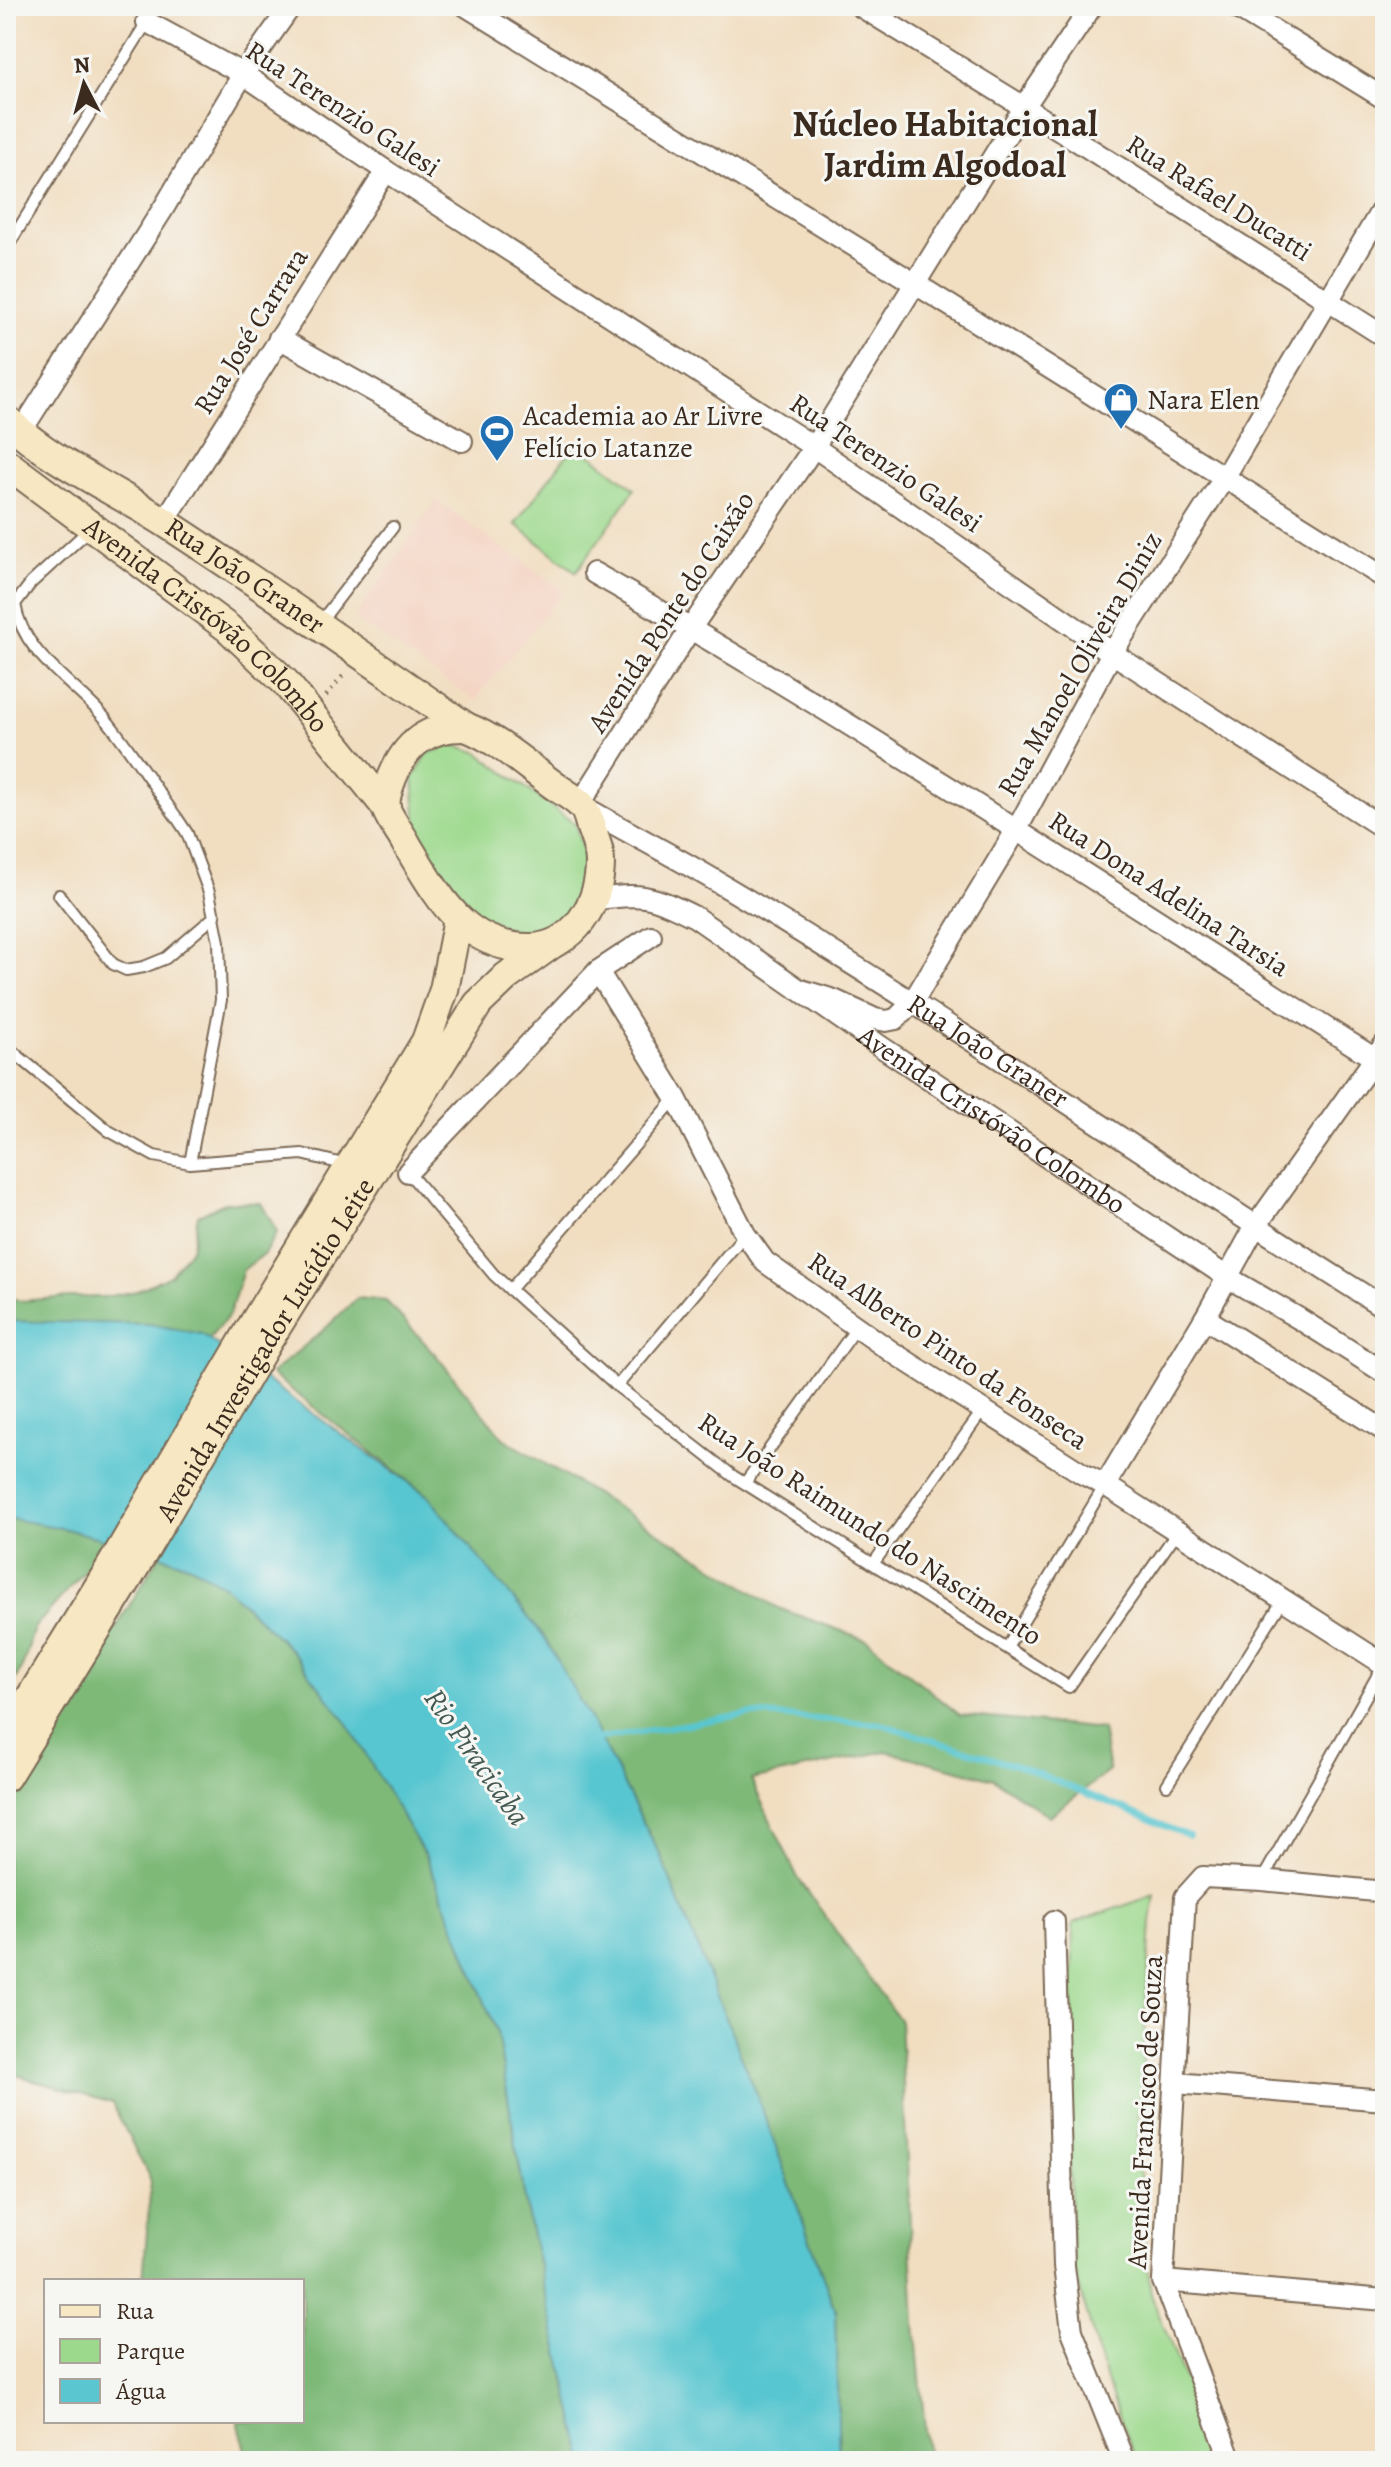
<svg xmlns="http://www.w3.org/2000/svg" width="1391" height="2467" font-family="Alegreya,serif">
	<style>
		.built { fill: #f4d3c1 }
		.green { fill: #9dd98d; stroke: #6c8256; stroke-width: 2 }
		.forest { fill: #7eb978; stroke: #5c724b; stroke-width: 2 }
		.water { fill: #59c6d0; stroke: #4a7877; stroke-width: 2 }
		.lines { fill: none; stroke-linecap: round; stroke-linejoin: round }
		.stream { stroke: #59c6d0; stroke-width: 6 }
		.service-casing { stroke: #7b6956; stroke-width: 14 }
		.minor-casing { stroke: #7b6956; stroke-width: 24 }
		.secondary-casing { stroke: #7b6956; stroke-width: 32 }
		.path { stroke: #7b6956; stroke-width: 4; stroke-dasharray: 2 6; stroke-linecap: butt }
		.service { stroke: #fff; stroke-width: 10 }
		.minor { stroke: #fff; stroke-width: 20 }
		.secondary { stroke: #f7e8c3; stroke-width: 28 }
		.labels { text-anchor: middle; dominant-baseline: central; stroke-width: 6; stroke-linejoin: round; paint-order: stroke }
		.street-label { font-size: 28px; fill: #3b2a1e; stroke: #f6f6f2 }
		.poi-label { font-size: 28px; fill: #3b2a1e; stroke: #f6f6f2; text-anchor: start }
		.water-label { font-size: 30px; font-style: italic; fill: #445953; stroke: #f6f6f2 }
		.district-label { font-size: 36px; font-weight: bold; fill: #3b2a1e; stroke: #f6f6f2 }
	</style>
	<rect width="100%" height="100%" fill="#f6f6f2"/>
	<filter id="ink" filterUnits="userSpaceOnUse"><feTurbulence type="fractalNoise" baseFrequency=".0125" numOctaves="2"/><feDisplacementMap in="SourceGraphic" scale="16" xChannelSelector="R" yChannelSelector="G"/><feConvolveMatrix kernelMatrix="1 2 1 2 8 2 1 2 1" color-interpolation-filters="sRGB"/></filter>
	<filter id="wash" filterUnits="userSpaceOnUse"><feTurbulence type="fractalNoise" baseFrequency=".006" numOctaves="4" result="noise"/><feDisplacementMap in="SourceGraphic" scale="32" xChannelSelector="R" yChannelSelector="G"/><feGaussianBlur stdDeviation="1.8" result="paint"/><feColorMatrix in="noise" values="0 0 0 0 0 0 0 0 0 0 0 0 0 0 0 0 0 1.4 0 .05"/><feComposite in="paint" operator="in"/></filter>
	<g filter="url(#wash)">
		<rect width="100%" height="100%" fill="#f1ddbf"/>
		<!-- built -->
		<path class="built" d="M 436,500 L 564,591 L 475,701 L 354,618 Z"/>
		<!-- green -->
		<path class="green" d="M 576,443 L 635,489 L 576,572 L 515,524 Z
			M 454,745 L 477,752 L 575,824 L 584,853 L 584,883 L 570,914 L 550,931 L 520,934 L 466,909 L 433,869 L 417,826 L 413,778 L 428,753 Z
			M 1155,1895 L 1151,1921 L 1138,2142 L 1143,2227 L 1151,2294 L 1217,2461 L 1137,2461 L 1106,2381 L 1072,2261 L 1070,2170 L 1073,1923 Z"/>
		<!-- forest -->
		<path class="forest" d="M 227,1202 L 261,1203 L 277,1232 L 264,1254 L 243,1270 L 229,1315 L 209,1339 L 6,1355 L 6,1296 L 20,1301 L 70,1297 L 104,1297 L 137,1291 L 170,1275 L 191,1249 L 198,1215 Z
			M 357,1298 L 386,1301 L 435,1354 L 503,1438 L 702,1559 L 778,1608 L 867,1640 L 960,1715 L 1102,1729 L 1109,1771 L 1049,1816 L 994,1779 L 886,1751 L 751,1780 L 798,1878 L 900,2021 L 915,2324 L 928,2461 L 839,2461 L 835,2310 L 757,2095 L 660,1855 L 589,1717 L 428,1496 L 271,1374 L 327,1327 Z
			M 6,1508 L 104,1539 L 94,1557 L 81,1575 L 34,1628 L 23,1665 L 6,1696 Z
			M 160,1555 L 191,1566 L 226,1587 L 291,1650 L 349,1724 L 427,1859 L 497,2032 L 529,2222 L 584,2461 L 249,2461 L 238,2421 L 302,2421 L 302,2281 L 143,2281 L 151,2181 L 112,2103 L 6,2072 L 6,1808 Z"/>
		<!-- water -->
		<path class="water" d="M 6,1321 L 150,1324 L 202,1334 L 428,1496 L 543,1635 L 589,1717 L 660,1855 L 757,2095 L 835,2310 L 839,2461 L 584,2461 L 529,2222 L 497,2032 L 427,1859 L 348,1724 L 291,1650 L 226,1587 L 191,1566 L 160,1555 L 66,1529 L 6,1518 Z"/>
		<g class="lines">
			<!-- stream -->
			<path class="stream" d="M 595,1739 L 750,1714 L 881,1724 L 1027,1769 L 1189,1836"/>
		</g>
	</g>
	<g filter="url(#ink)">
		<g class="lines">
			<defs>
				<path id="service" d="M 6,249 L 147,22
					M 91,528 L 31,583 L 15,604 C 23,657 78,684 109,723 C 133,753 154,787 177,818 L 187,833 L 209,892 L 219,942 L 221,1000 L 190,1163
					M 319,624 L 393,527
					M 59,895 L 113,964 L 126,970 L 144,967 L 166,958 L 215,916
					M 6,1046 L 109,1131 L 154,1156 L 190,1163 L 302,1154 L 347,1165
					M 408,1172 L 494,1275 L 617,1386 L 733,1476 L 1069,1687 L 1177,1532
					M 510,1290 L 676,1098
					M 617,1386 L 745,1234
					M 745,1483 L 857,1327
					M 873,1564 L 983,1410
					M 1007,1648 L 1105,1485
					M 1167,1785 L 1283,1600
					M 1262,1880 L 1384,1664"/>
				<g id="minor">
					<path d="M 466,6 L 914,283 L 1385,578"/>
					<path d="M 860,6 L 1024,107 L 1385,337"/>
					<path d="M 1234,6 L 1385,99"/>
					<path d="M 147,22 L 243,74 L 386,171 L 814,447 L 1112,653 L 1385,829"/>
					<path d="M 279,338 L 462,441"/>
					<path d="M 20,433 L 163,209 L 243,74 L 291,6"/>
					<path d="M 164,522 L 386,171"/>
					<path d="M 594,573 C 864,726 1122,900 1385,1065"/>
					<path d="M 580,804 L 691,628 L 814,447 L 1024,107 L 1092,6"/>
					<path id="s1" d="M 584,807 C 629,833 676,857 721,884 C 947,1018 1162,1169 1385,1308"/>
					<path id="s2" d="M 593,900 C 642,892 651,895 695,917 L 880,1046 L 1227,1277 L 1298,1318 L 1385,1373"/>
					<path d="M 598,971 L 676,1098 L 745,1234 L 765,1262 L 892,1352 L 1083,1474 L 1105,1485 L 1385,1665"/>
					<path d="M 798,989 L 834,1000 L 875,1019 L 886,1021 L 896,1019 L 912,1003 L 1017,829 L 1112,653 L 1224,478 L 1385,204"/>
					<path d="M 408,1172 L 598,971 L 651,936"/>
					<path d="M 1205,1318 L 1385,1431"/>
					<path d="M 1105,1485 L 1205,1318 L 1255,1227 L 1385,1044"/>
					<path d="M 1054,1921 L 1064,2266 L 1072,2331 L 1124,2461"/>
					<path d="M 1175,2083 L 1385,2100"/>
					<path d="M 1163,2281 L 1385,2300"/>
					<path d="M 1231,2461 L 1163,2281 L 1185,1897 L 1203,1877 L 1262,1880 L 1385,1892"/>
				</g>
				<g id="secondary">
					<path id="s3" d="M 6,419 C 54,464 114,489 169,525 C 269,590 367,659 466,727"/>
					<path id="s4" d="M 6,463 L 228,628 L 285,682 L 386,807"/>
					<path d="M 466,727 C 497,739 525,764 552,784 C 561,791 574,797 582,806 C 587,811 589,821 591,828 C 595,839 600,851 600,863 C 600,903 574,947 531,948 C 464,949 437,894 407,845 C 402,835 388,817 386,808 C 384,799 389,786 392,778 C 406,743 428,726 466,727 Z"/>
					<path d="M 6,1737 L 107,1573 L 252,1326 L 426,1041 L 444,990 L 458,919"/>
					<path id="s5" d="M 6,1777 L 129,1577 L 269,1339 L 478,1004 L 506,977 L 552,944"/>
				</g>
			</defs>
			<!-- service casing -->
			<use href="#service" class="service-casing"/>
			<!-- minor casing -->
			<use href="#minor" class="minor-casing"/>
			<!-- secondary casing -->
			<use href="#secondary" class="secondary-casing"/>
			<!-- path -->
			<path class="path" d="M 326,696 L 346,672"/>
			<!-- service -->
			<use href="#service" class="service"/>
			<!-- minor -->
			<use href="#minor" class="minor"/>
			<!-- secondary -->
			<use href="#secondary" class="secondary"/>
		</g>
	</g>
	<!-- icons -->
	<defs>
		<symbol id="shop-pin" viewBox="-11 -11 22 30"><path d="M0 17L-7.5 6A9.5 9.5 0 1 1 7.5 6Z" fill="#1f6fb2" stroke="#f6f6f2"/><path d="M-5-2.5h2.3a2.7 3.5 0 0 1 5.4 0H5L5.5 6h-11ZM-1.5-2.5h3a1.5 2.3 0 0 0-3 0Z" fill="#fff"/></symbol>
		<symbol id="stadium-pin" viewBox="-11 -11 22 30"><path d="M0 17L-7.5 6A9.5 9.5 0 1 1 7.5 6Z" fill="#1f6fb2" stroke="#f6f6f2"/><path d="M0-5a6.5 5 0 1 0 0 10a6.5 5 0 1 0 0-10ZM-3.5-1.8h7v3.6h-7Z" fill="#fff"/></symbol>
	</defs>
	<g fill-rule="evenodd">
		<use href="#shop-pin" x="1101" y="380" width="40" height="54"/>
		<use href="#stadium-pin" x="477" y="412" width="40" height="54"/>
	</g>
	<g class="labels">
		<!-- street labels -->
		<g class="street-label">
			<text transform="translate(343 109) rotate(33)">Rua Terenzio Galesi</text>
			<text transform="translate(1219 198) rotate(32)">Rua Rafael Ducatti</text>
			<text transform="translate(251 331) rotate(-58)">Rua José Carrara</text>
			<text transform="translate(886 463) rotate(34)">Rua Terenzio Galesi</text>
			<text stroke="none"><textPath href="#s3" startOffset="286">Rua João Graner</textPath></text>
			<text transform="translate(671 612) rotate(-57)">Avenida Ponte do Caixão</text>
			<text stroke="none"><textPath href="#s4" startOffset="258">Avenida Cristóvão Colombo</textPath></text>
			<text transform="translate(1080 664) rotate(-60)">Rua Manoel Oliveira Diniz</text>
			<text transform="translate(1169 894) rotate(33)">Rua Dona Adelina Tarsia</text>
			<text stroke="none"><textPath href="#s1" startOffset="472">Rua João Graner</textPath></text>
			<text stroke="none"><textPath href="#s2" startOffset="466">Avenida Cristóvão Colombo</textPath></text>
			<text stroke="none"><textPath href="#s5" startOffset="500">Avenida Investigador Lucídio Leite</textPath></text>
			<text transform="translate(948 1351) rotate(34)">Rua Alberto Pinto da Fonseca</text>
			<text transform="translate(870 1529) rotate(33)">Rua João Raimundo do Nascimento</text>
			<text transform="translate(1145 2112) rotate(-87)">Avenida Francisco de Souza</text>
		</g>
		<!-- poi labels -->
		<g class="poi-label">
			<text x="1147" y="400">Nara Elen</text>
			<text x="523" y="416">Academia ao Ar Livre<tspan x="523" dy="32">Felício Latanze</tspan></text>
		</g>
		<!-- water labels -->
		<g class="water-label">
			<text transform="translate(477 1757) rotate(55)">Rio Piracicaba</text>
		</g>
		<!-- district labels -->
		<g class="district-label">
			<text x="945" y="123">Núcleo Habitacional<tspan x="945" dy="41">Jardim Algodoal</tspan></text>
		</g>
	</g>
	<!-- margin -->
	<rect width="1391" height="2467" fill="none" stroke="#f6f6f2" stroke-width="32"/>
	<!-- legend -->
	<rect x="44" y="2279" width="260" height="144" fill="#f6f6f2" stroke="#aba49d" stroke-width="2"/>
	<rect x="60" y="2305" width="40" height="12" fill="#f7e8c3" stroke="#aba49d" stroke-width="2"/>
	<text x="116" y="2319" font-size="24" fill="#3b2a1e">Rua</text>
	<rect x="60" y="2339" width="40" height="24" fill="#9dd98d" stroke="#aba49d" stroke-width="2"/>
	<text x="116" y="2359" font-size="24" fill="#3b2a1e">Parque</text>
	<rect x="60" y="2379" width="40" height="24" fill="#59c6d0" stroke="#aba49d" stroke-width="2"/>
	<text x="116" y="2399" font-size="24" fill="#3b2a1e">Água</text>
	<!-- north arrow -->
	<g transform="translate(84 84) rotate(354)" stroke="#f6f6f2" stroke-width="6" paint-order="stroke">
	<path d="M0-6L14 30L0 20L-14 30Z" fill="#3b2a1e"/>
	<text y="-12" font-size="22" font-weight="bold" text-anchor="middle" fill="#3b2a1e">N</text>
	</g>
</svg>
